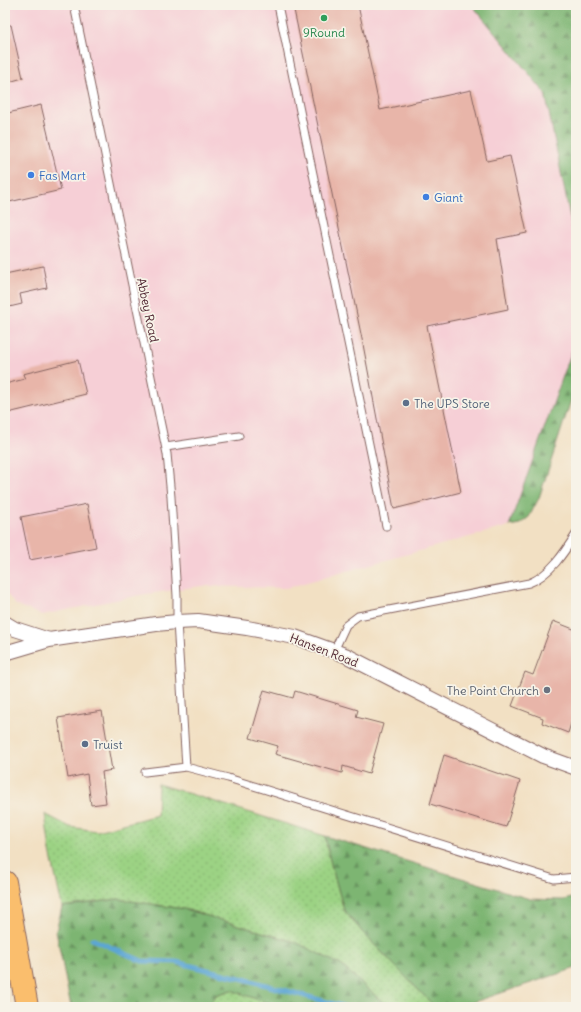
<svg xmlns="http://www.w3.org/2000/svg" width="581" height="1012" font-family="Delius,sans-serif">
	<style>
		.built { fill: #f6cfd6 }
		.grass { fill: url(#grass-dots); stroke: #737958 }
		.forest { fill: url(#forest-firs); stroke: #646a4e }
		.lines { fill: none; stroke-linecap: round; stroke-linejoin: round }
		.stream { stroke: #5ca6d4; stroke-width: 5 }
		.building { fill: #e8b5a9 }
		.service-casing { stroke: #856360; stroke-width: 9 }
		.minor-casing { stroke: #856360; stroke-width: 16 }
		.trunk-casing { stroke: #856360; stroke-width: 24 }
		.service { stroke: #fff; stroke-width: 7 }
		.minor { stroke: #fff; stroke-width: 14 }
		.trunk { stroke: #fabe6d; stroke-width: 22 }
		.leisure-dot { fill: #2e9e5b; stroke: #f7f3e8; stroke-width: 1.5 }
		.shop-dot { fill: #3f7fe0; stroke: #f7f3e8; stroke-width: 1.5 }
		.service-dot { fill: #5c6f8a; stroke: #f7f3e8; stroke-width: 1.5 }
		.worship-dot { fill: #6b7280; stroke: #f7f3e8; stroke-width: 1.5 }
		.labels { text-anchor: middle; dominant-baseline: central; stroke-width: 3.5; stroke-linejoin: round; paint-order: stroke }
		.leisure-label { font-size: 12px; fill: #27864d; stroke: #f7f3e8 }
		.shop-label { font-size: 12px; fill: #366cbe; stroke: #f7f3e8; text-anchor: start }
		.street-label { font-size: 12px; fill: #4a1f2b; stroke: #f7f3e8 }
		.service-label { font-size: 12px; fill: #4e5e75; stroke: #f7f3e8; text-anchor: start }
		.worship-label { font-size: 12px; fill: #5b616d; stroke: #f7f3e8; text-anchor: end }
	</style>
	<defs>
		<pattern id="grass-dots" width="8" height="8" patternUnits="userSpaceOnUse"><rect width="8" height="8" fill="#9cd384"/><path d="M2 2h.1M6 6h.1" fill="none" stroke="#88b572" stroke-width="1.8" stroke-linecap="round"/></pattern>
		<pattern id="forest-firs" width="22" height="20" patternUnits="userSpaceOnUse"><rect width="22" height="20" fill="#7db572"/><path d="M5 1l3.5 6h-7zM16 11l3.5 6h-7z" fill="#68935e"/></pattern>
	</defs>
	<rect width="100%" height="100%" fill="#f7f3e8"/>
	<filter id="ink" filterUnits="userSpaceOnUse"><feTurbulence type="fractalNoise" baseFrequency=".025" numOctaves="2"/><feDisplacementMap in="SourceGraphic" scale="8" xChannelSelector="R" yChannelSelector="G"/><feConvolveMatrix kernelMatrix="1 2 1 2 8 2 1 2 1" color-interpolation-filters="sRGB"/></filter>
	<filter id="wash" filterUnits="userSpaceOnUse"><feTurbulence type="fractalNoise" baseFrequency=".012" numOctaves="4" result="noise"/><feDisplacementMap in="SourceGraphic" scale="16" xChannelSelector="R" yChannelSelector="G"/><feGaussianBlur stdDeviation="0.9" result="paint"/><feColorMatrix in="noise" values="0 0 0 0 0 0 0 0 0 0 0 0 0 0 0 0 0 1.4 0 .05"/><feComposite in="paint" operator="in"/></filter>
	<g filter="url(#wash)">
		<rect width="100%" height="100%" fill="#f2e0c3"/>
		<!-- built -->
		<path class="built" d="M 5,5 L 472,5 L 545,93 L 576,247 L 576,340 L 509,526 L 286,588 L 201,586 L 140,595 L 42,615 L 16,605 L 5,592 Z"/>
		<!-- grass -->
		<path class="grass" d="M 158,784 L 325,836 L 330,860 L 344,910 L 364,934 L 435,1007 L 388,1007 L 341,965 L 295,942 L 184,909 L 118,899 L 62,907 L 50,851 L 45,814 L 70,827 L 97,831 L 157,815 Z
			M 231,990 L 279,1007 L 208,1007 L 216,995 Z"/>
		<!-- forest -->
		<path class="forest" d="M 472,5 L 576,5 L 576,247 L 545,93 Z
			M 576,340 L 576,385 L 539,498 L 529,517 L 520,524 L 509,526 Z
			M 325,836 L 530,899 L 563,900 L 576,897 L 576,968 L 459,1007 L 435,1007 L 364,934 L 344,910 L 330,860 Z
			M 118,899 L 184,909 L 295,942 L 341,965 L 388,1007 L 279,1007 L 231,990 L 216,995 L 208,1007 L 71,1007 L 56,931 L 62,907 Z"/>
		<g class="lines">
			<!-- stream -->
			<path class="stream" d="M 92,939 L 142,961 L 176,962 L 244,979 L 345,1007"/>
		</g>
		<g id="blocks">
			<!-- building -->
			<path class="building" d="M 293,5 L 358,5 L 380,110 L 471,90 L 487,161 L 510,156 L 527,233 L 497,239 L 508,309 L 427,326 L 461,492 L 394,509 L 362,339 Z
				M 5,25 L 11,25 L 23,78 L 5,83 Z
				M 41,105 L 61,190 L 5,203 L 5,155 L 8,150 L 5,143 L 5,117 L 8,113 Z
				M 43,266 L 47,288 L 20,294 L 22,304 L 5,308 L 5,274 Z
				M 78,360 L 86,394 L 8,413 L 5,400 L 5,384 L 25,379 L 23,374 Z
				M 87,504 L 96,547 L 30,560 L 21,517 Z
				M 553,621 L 576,630 L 576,722 L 572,720 L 568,733 L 542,723 L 543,718 L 512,706 L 525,672 L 533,675 Z
				M 264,690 L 293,698 L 295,691 L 358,710 L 356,717 L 383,724 L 369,774 L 343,766 L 342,773 L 275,754 L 278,746 L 250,738 Z
				M 102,711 L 112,770 L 102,772 L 106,803 L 91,805 L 87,774 L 68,778 L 58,718 Z
				M 444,755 L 520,781 L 506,827 L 430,804 Z"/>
		</g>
	</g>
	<g filter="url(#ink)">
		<use href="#blocks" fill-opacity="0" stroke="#856360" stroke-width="1"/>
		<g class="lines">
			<defs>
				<path id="service" d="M 74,5 L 167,454 L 171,497 L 177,596 L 177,622 L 186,767
					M 278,5 L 386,526
					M 166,447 L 239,436
					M 334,651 L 346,625 L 358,616 L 529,583 C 550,575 564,553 576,534
					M 145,772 L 186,767 L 228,778 L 554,879 L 576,877"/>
				<path id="minor" d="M 5,623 L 15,629 L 49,640
					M 5,653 L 49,640 L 156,624 L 177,622 L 198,621 L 247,628 L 295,637 L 345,655 L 543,756 L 576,768"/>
				<path id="trunk" d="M 5,882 L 27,1007"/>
			</defs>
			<!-- service casing -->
			<use href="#service" class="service-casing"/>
			<!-- minor casing -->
			<use href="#minor" class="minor-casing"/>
			<!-- trunk casing -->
			<use href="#trunk" class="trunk-casing"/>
			<!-- service -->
			<use href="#service" class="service"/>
			<!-- minor -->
			<use href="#minor" class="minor"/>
			<!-- trunk -->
			<use href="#trunk" class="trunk"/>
		</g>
	</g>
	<!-- markers -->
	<circle class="leisure-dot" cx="324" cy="18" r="4"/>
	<g class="shop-dot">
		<circle cx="31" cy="175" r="4"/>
		<circle cx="426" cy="197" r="4"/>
	</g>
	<g class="service-dot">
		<circle cx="406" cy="403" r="4"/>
		<circle cx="85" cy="744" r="4"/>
	</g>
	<circle class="worship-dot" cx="547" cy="690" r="4"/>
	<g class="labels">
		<!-- leisure labels -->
		<g class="leisure-label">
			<text x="324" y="32">9Round</text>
		</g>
		<!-- shop labels -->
		<g class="shop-label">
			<text x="39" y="175">Fas Mart</text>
			<text x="434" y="197">Giant</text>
		</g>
		<!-- street labels -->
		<g class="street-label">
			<text transform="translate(148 310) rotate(78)">Abbey Road</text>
			<text transform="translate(324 650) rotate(21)">Hansen Road</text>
		</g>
		<!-- service labels -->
		<g class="service-label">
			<text x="414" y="403">The UPS Store</text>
			<text x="93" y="744">Truist</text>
		</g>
		<!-- worship labels -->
		<g class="worship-label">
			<text x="539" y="690">The Point Church</text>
		</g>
	</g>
	<!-- margin -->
	<rect width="581" height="1012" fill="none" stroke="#f7f3e8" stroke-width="20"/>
</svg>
